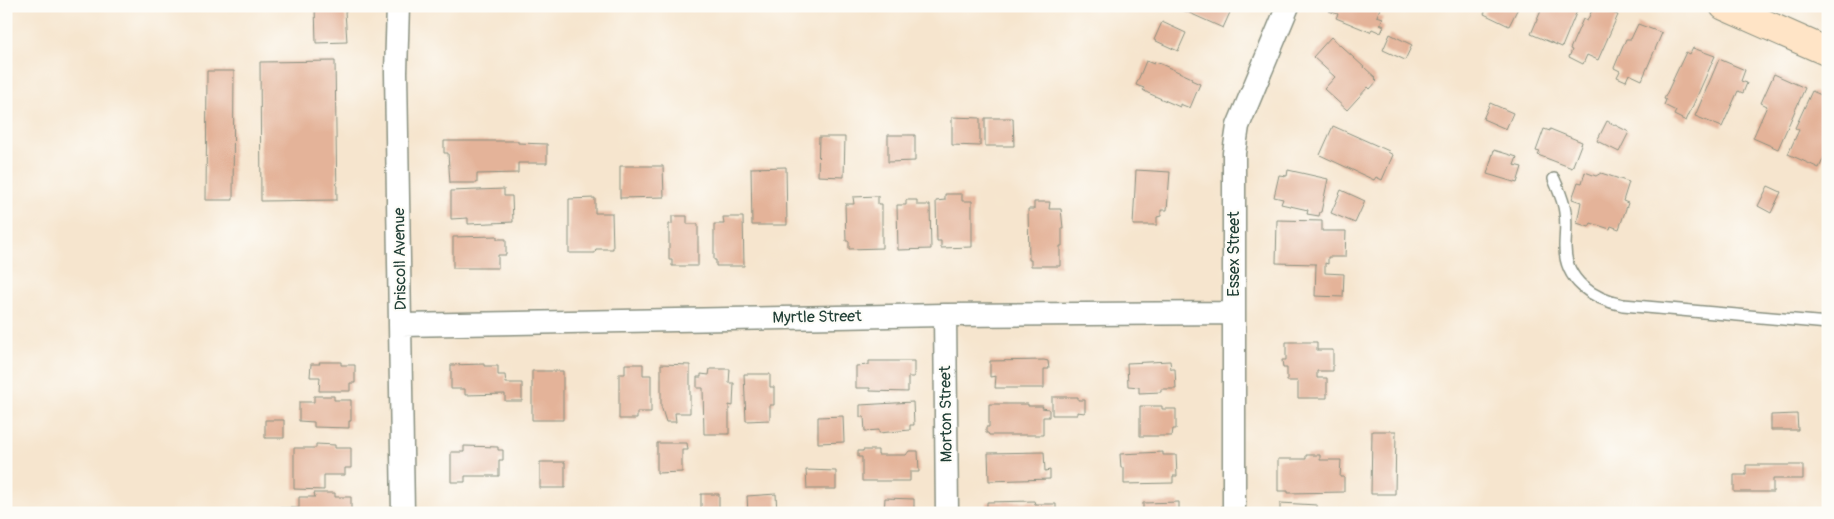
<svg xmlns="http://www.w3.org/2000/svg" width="1834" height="519" font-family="Pangolin,sans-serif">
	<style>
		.building { fill: #e4b399 }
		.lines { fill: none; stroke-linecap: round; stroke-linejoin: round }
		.lane-casing { stroke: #8a9181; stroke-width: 14 }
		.street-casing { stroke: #8a9181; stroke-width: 25 }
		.secondary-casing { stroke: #8a9181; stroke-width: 30 }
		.lane { stroke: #fff; stroke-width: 11 }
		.street { stroke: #fff; stroke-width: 22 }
		.secondary { stroke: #ffe4c6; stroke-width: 28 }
		.labels { text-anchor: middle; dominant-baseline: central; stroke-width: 4.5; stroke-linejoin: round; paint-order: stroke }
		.street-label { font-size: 16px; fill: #1f3d34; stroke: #fdfcf7 }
	</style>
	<rect width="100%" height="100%" fill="#fdfcf7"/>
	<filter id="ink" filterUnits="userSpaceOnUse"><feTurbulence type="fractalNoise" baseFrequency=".02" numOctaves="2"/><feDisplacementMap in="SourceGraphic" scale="10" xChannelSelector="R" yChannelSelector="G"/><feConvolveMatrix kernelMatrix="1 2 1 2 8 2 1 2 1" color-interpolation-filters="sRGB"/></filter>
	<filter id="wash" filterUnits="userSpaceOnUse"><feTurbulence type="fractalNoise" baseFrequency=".0096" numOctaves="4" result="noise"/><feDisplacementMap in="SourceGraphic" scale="20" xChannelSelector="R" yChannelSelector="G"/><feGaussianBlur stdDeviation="1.12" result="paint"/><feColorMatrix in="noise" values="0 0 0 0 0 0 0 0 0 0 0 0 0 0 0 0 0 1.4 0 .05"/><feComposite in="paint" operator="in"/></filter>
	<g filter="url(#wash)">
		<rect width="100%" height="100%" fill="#f6e5ce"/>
		<g id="blocks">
			<!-- building -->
			<path class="building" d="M 315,6 L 351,6 L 351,10 L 345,11 L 347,42 L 316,43 Z
				M 1174,6 L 1237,6 L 1235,10 L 1232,8 L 1223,28 Z
				M 1331,6 L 1381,6 L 1377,16 L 1383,18 L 1380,24 L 1384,26 L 1381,33 L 1372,29 L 1370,32 L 1336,18 L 1338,14 L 1329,11 Z
				M 1488,6 L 1519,6 L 1509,26 L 1484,14 Z
				M 1543,6 L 1579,6 L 1562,47 L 1531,34 Z
				M 1594,6 L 1618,15 L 1598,60 L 1587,55 L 1583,64 L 1569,57 L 1572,50 L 1570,49 L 1583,19 L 1587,21 Z
				M 1162,22 L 1186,33 L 1178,51 L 1154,40 Z
				M 1638,24 L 1662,33 L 1642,80 L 1629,74 L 1626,81 L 1617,77 L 1620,71 L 1614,68 L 1626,39 L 1631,39 Z
				M 1390,34 L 1412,45 L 1405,60 L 1383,50 Z
				M 1331,37 L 1376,78 L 1375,79 L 1377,81 L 1370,89 L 1368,87 L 1347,110 L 1324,89 L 1335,77 L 1313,57 Z
				M 1693,48 L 1715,56 L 1686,121 L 1674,115 L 1676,111 L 1664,105 L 1666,100 L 1664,99 L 1686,52 L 1690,54 Z
				M 1719,59 L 1745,70 L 1741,81 L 1747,83 L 1743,93 L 1738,91 L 1722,127 L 1695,116 Z
				M 335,61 L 337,200 L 261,201 L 260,62 Z
				M 1146,61 L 1154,64 L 1155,62 L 1161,64 L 1192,78 L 1191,80 L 1200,84 L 1190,108 L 1180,104 L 1180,107 L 1148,93 L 1143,90 L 1144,88 L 1136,85 Z
				M 207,71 L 234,71 L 233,200 L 206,200 Z
				M 1774,74 L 1805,88 L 1778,149 L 1753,138 L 1767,106 L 1761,103 Z
				M 1812,91 L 1828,98 L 1828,149 L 1819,168 L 1788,154 L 1799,130 L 1795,128 Z
				M 1490,103 L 1513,113 L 1506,129 L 1483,119 Z
				M 952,117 L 980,118 L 980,146 L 952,145 Z
				M 985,118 L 1013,118 L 1014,146 L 985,146 Z
				M 1607,121 L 1629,132 L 1619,152 L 1597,141 Z
				M 1333,126 L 1389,151 L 1388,152 L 1393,155 L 1382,180 L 1376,177 L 1374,180 L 1320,155 Z
				M 1544,129 L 1550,131 L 1550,129 L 1582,142 L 1572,168 L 1538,155 L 1540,152 L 1536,151 Z
				M 888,135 L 915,135 L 915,161 L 888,162 Z
				M 819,137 L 845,137 L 844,177 L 818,176 Z
				M 444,141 L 518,141 L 518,143 L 547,144 L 547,163 L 518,163 L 518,173 L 477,174 L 477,183 L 450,183 L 448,153 L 444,153 Z
				M 1494,150 L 1517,157 L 1514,165 L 1522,167 L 1517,183 L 1487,174 Z
				M 620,166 L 663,166 L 664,197 L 620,198 Z
				M 786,167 L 787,225 L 752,225 L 751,168 Z
				M 1136,170 L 1170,172 L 1167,210 L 1161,210 L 1161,216 L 1157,217 L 1157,225 L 1133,225 Z
				M 1288,170 L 1328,179 L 1321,212 L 1320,212 L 1319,216 L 1307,214 L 1308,210 L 1281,204 L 1283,199 L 1274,197 L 1279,175 L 1287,176 Z
				M 1585,172 L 1596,176 L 1601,173 L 1629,182 L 1623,201 L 1628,203 L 1619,229 L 1611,226 L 1610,229 L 1591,223 L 1589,227 L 1577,223 L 1581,202 L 1572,199 L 1578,182 L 1582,183 Z
				M 1768,186 L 1781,192 L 1771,213 L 1758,206 Z
				M 504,189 L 504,196 L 512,196 L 513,222 L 468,224 L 468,218 L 451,219 L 451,191 Z
				M 1341,190 L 1365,201 L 1355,223 L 1331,213 Z
				M 945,194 L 962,194 L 962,201 L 972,201 L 972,247 L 941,248 L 941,241 L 937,241 L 936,201 L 945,200 Z
				M 878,196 L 878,204 L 882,204 L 882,248 L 849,249 L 849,241 L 846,241 L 845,204 L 854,204 L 853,197 Z
				M 595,198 L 595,213 L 612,213 L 613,249 L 596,249 L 595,253 L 569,253 L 569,199 Z
				M 906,200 L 917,200 L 917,205 L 930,205 L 931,249 L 898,250 L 897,205 L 906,205 Z
				M 1034,202 L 1050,202 L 1049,209 L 1061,209 L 1063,228 L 1062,228 L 1062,246 L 1060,246 L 1060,266 L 1031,266 L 1031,260 L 1029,260 L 1028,209 L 1034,209 Z
				M 672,216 L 687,216 L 687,224 L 698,224 L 698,266 L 672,266 L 672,260 L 669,260 L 669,224 L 672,224 Z
				M 723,217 L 743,217 L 744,266 L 716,266 L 716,260 L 714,260 L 714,224 L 724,224 Z
				M 1277,220 L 1322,221 L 1322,231 L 1346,231 L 1345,257 L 1328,257 L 1328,264 L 1325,263 L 1325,273 L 1344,274 L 1343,297 L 1315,296 L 1316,264 L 1276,263 Z
				M 497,236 L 497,239 L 506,239 L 506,255 L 498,255 L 498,268 L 453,268 L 453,237 Z
				M 1286,342 L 1317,342 L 1317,350 L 1333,350 L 1333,371 L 1317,371 L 1317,378 L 1327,378 L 1327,398 L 1298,398 L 1298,381 L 1287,381 L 1287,368 L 1283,368 L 1282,360 L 1286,360 Z
				M 1044,360 L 1048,361 L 1049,369 L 1044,369 L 1044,388 L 995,388 L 996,376 L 990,377 L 990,361 Z
				M 869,361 L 914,361 L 914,377 L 908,377 L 908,392 L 870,391 L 870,388 L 856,388 L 856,366 L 869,365 Z
				M 1170,361 L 1171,369 L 1175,369 L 1176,389 L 1161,389 L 1161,392 L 1139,393 L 1139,387 L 1128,386 L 1127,363 Z
				M 319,362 L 341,362 L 341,365 L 355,365 L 355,383 L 350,383 L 350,391 L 319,391 L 320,377 L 310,377 L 311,364 L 320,364 Z
				M 484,364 L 484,366 L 498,366 L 498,375 L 505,375 L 506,383 L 522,383 L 522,401 L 505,401 L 505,394 L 465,395 L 465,389 L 451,389 L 451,365 Z
				M 625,364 L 643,364 L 643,375 L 651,375 L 651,412 L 637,412 L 637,419 L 619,419 L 619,374 L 625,374 Z
				M 661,364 L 690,365 L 690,413 L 675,413 L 676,422 L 666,422 L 661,406 Z
				M 710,369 L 730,369 L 729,383 L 734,383 L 733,406 L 729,405 L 729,434 L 704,434 L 703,388 L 697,388 L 697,377 L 701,377 L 701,374 L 709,375 Z
				M 532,371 L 563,371 L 563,420 L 532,420 Z
				M 744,374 L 770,374 L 770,387 L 774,387 L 774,405 L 770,405 L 770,420 L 746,421 Z
				M 314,396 L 334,396 L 334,400 L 351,400 L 351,421 L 349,421 L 349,428 L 314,427 L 314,422 L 299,421 L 299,402 L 314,402 Z
				M 1052,397 L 1078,397 L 1078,400 L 1085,400 L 1085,413 L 1077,412 L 1077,415 L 1052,415 Z
				M 913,402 L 914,425 L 910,425 L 910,430 L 879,433 L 879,430 L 865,431 L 864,417 L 860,417 L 860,405 Z
				M 989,404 L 1028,404 L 1028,406 L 1043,406 L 1042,408 L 1049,409 L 1049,417 L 1043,417 L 1043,435 L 989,435 L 988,433 L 986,433 L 986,427 L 989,427 Z
				M 1140,406 L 1162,406 L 1162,409 L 1176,409 L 1176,429 L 1173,429 L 1172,436 L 1140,436 Z
				M 1797,414 L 1798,430 L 1771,430 L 1771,415 Z
				M 843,416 L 844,442 L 818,443 L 818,417 Z
				M 265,420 L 284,420 L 284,438 L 265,438 Z
				M 1372,431 L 1396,431 L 1395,494 L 1371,494 Z
				M 657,443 L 687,443 L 688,450 L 682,450 L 682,472 L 657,473 Z
				M 316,444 L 335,445 L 335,448 L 351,448 L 351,468 L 345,468 L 345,475 L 324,475 L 324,490 L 294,489 L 294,448 L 316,448 Z
				M 464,446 L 498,447 L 498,450 L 503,450 L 503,460 L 499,460 L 499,476 L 465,476 L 465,482 L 451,482 L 451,452 L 464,452 Z
				M 863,450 L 878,450 L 878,455 L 906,455 L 909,451 L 918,451 L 919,472 L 910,472 L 910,481 L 862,481 L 862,457 L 858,457 L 858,451 L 863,451 Z
				M 1044,452 L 1045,471 L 1050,470 L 1050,479 L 989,481 L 988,453 Z
				M 1163,452 L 1163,455 L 1176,455 L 1177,476 L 1173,476 L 1173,483 L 1124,484 L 1124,468 L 1121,468 L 1120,454 Z
				M 1306,455 L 1320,455 L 1320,460 L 1341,460 L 1340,477 L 1344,477 L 1344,492 L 1288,493 L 1288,491 L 1278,491 L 1278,459 L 1306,459 Z
				M 540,462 L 565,462 L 565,488 L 540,488 Z
				M 1746,465 L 1803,465 L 1803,479 L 1773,479 L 1773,492 L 1734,492 L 1734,475 L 1746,475 Z
				M 806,470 L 836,471 L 836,489 L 807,489 Z
				M 314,493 L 335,493 L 335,497 L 351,497 L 351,513 L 274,513 L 274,508 L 299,508 L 299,497 L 315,497 Z
				M 701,494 L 719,494 L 719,513 L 701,513 Z
				M 776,494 L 777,513 L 748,513 L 747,496 Z
				M 885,498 L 914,499 L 914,513 L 884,513 Z
				M 1034,501 L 1035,504 L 1056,504 L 1056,513 L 987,513 L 987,502 Z
				M 1179,502 L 1179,513 L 1143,513 L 1143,503 Z
				M 1280,503 L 1317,505 L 1317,509 L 1329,510 L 1329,513 L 1280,513 Z"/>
		</g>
	</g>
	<g filter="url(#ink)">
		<use href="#blocks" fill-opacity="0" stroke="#8a9181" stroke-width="1"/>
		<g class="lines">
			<defs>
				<path id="lane" d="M 1554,179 C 1558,189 1564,201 1565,212 C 1567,224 1565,236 1565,247 C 1565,281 1593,299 1623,305 L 1828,323"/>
				<path id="street" d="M 398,6 L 396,72 L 403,513
					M 945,315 L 947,513
					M 401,325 L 945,315 L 1233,313
					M 1234,513 L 1234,153 L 1238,126 L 1288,6"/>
				<path id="secondary" d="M 1724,6 L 1828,52"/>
			</defs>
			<!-- lane casing -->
			<use href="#lane" class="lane-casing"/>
			<!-- street casing -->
			<use href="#street" class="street-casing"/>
			<!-- secondary casing -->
			<use href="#secondary" class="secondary-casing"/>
			<!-- lane -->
			<use href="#lane" class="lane"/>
			<!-- street -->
			<use href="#street" class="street"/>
			<!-- secondary -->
			<use href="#secondary" class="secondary"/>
		</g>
	</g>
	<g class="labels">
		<!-- street labels -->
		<g class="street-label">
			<text transform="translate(1234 254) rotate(-90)">Essex Street</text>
			<text transform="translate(400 259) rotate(-91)">Driscoll Avenue</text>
			<text transform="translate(817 317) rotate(-1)">Myrtle Street</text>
			<text transform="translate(946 414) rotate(-91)">Morton Street</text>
		</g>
	</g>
	<!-- margin -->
	<rect width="1834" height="519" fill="none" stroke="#fdfcf7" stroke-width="25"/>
</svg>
